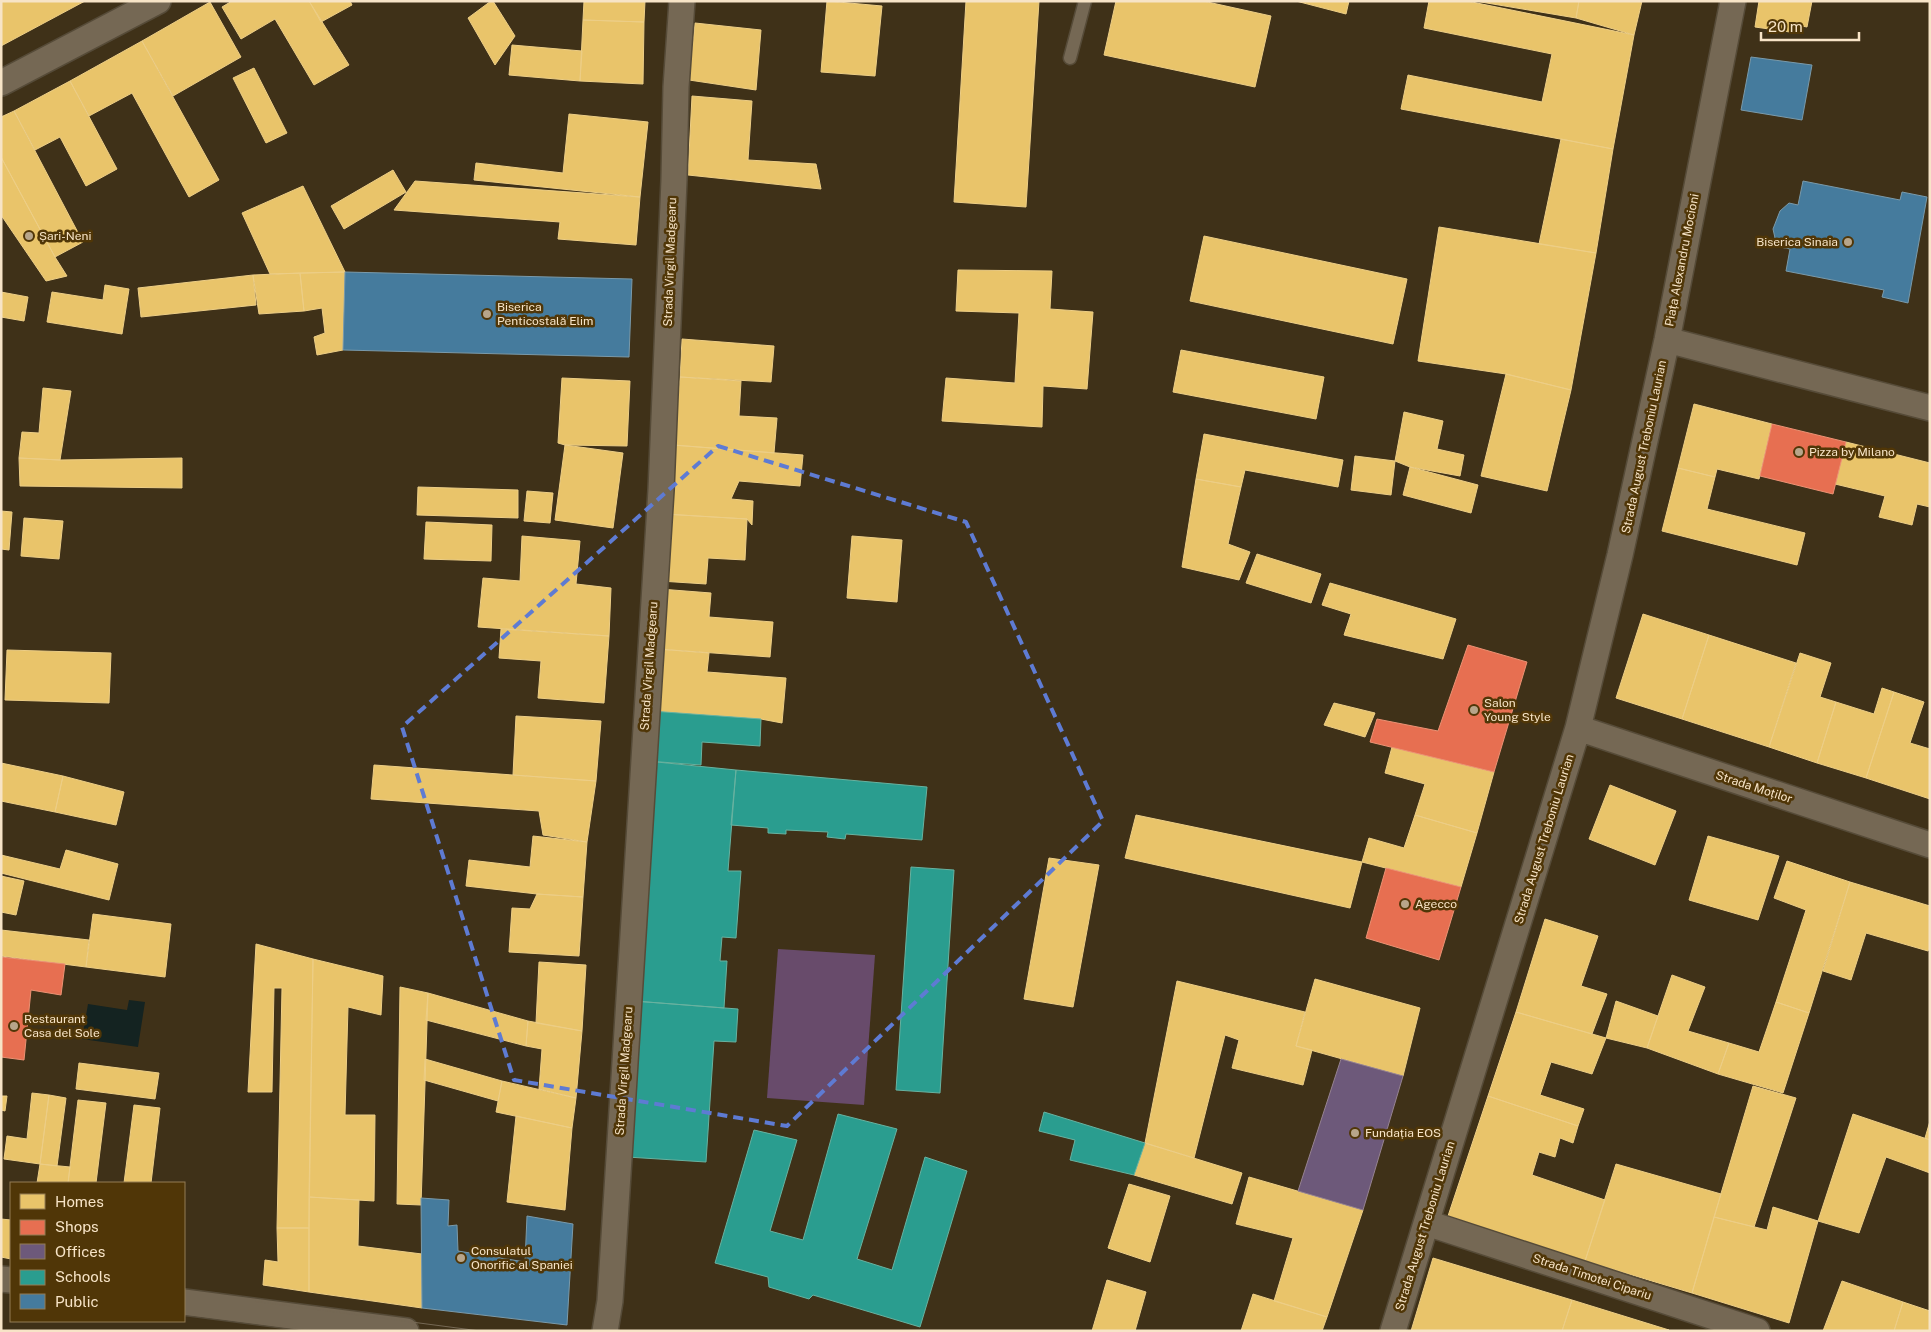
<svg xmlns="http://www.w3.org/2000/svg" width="1931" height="1332" font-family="'Public Sans',sans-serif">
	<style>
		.green { fill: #684b6b }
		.water { fill: #142321 }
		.homes { fill: #e9c46a; stroke: #edce86 }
		.shops { fill: #e76f51; stroke: #ec9274 }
		.offices { fill: #6d597a; stroke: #968391 }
		.schools { fill: #2a9d8f; stroke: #68b2a0 }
		.public { fill: #457b9d; stroke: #7a9aaa }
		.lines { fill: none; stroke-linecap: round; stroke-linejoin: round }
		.lane-casing { stroke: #564b38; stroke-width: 15 }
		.street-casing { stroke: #564b38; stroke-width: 28 }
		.lane { stroke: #756854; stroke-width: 12 }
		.street { stroke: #756854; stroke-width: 25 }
		.tram { stroke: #756854; stroke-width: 1 }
		.marked { fill: none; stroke: #5e7bd3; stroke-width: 4; stroke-dasharray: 10 6; stroke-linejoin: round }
		.poi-dot { fill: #b7a58a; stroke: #503607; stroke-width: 2 }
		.labels { text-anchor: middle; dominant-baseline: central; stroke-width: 5; stroke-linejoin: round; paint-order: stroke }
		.poi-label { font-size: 12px; fill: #f7e4c7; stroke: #503607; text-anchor: start }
		.street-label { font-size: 12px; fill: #f7e4c7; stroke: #503607 }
	</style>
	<rect width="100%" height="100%" fill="#3f3118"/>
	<!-- green -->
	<path class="green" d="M 778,949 L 875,955 L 864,1105 L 767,1098 Z"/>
	<!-- water -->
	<path class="water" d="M 129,1000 L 145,1002 L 138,1047 L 82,1039 L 88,1004 L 127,1010 Z"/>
	<!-- homes -->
	<path class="homes" d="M 1,1 L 85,1 L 1,46 Z
		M 232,1 L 309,1 L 349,65 L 314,85 L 275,19 L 241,39 L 222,7 Z
		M 309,1 L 350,1 L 352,5 L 321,22 Z
		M 491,1 L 493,1 L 515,36 L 495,65 L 468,18 Z
		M 584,1 L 645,1 L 644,22 L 583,20 Z
		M 827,1 L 882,6 L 875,76 L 821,72 Z
		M 966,1 L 1039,1 L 1026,207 L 954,202 Z
		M 1116,1 L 1203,1 L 1271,16 L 1255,87 L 1104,55 Z
		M 1296,1 L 1349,1 L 1346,14 Z
		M 1429,1 L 1467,1 L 1634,35 L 1613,149 L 1401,109 L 1408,75 L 1542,102 L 1552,54 L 1424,28 Z
		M 1475,1 L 1579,1 L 1576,18 Z
		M 1579,1 L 1642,1 L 1634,35 L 1576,18 Z
		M 1759,1 L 1812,1 L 1807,27 L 1791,24 L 1790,32 L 1755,27 Z
		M 210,2 L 241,57 L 173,96 L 142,41 Z
		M 583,20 L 644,22 L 643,84 L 580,81 Z
		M 695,23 L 761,30 L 756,90 L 689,80 Z
		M 142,41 L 219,180 L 189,197 L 132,93 L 89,116 L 70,81 Z
		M 512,45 L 582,51 L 580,81 L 509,75 Z
		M 254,68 L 287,133 L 266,143 L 233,78 Z
		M 70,81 L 117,169 L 86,186 L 60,137 L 35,150 L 14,111 Z
		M 692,96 L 752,101 L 748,160 L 816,164 L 821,189 L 688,175 Z
		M 14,111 L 83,242 L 55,257 L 1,157 L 1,117 Z
		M 569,114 L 648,122 L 640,197 L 474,180 L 476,163 L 563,173 Z
		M 1561,139 L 1613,149 L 1596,253 L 1539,244 Z
		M 1,157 L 55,257 L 67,276 L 46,281 L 1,215 Z
		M 393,170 L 406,192 L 344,229 L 331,206 Z
		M 415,181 L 640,197 L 636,245 L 558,239 L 560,222 L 394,210 Z
		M 303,186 L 345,272 L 270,274 L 242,213 Z
		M 1439,227 L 1596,253 L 1571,390 L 1506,374 L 1418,361 Z
		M 1204,236 L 1407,279 L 1393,344 L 1190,301 Z
		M 958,270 L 1052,271 L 1050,309 L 1093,312 L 1087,389 L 1043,386 L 1042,427 L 942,421 L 946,378 L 1015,383 L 1019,313 L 956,311 Z
		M 345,272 L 343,350 L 317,355 L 314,337 L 325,333 L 322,308 L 304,311 L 300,273 Z
		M 300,273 L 304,311 L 259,314 L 253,275 Z
		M 253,275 L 256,305 L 141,317 L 138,288 Z
		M 105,285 L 129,289 L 122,334 L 47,322 L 52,292 L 103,300 Z
		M 1,292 L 28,297 L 24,321 L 1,317 Z
		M 682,339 L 774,346 L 771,382 L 680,377 Z
		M 1181,350 L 1324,377 L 1316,419 L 1173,392 Z
		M 1506,374 L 1571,390 L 1547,491 L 1481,476 Z
		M 680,377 L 741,381 L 739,416 L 777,418 L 774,453 L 673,445 Z
		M 562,378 L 630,381 L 627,446 L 565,445 L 558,443 Z
		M 43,388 L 71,391 L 60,460 L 19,458 L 22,432 L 39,433 Z
		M 1694,404 L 1772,424 L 1759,479 L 1717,469 L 1715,477 L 1678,468 Z
		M 1404,412 L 1443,421 L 1437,449 L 1464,455 L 1460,476 L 1410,467 L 1395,461 Z
		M 1204,434 L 1343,460 L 1338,487 L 1245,470 L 1241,487 L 1196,479 Z
		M 1846,442 L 1930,463 L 1930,507 L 1917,504 L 1912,525 L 1879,517 L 1885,496 L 1835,484 Z
		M 565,445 L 623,453 L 613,528 L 555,520 Z
		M 673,445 L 803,455 L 800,486 L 739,481 L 731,499 L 753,501 L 752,525 L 747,519 L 664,514 Z
		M 1355,456 L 1395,461 L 1391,495 L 1351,490 Z
		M 19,458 L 60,460 L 182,458 L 182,488 L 20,486 Z
		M 1410,467 L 1478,485 L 1471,513 L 1403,495 Z
		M 1678,468 L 1715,477 L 1707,509 L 1805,533 L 1797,565 L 1662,531 Z
		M 1196,479 L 1241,487 L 1228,544 L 1250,552 L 1239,580 L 1182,567 Z
		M 418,487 L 518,490 L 518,518 L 417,515 Z
		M 527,491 L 553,493 L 550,523 L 524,521 Z
		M 1,511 L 12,512 L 9,550 L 1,549 Z
		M 664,514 L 747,519 L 745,560 L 708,558 L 706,584 L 660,581 Z
		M 24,518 L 63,521 L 59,559 L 21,556 Z
		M 426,522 L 492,525 L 491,561 L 424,559 Z
		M 522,536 L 580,541 L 576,584 L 611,588 L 609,636 L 478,627 L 483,578 L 520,581 Z
		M 852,536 L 902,540 L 897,602 L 847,598 Z
		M 1257,554 L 1321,574 L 1311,603 L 1246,583 Z
		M 1330,583 L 1456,619 L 1443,659 L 1344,635 L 1351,614 L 1322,605 Z
		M 660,589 L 711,593 L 709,617 L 773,622 L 770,657 L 657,649 Z
		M 1643,614 L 1709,635 L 1682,719 L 1616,698 Z
		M 501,629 L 609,636 L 604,703 L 538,698 L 541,661 L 499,658 Z
		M 1709,635 L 1796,663 L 1769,747 L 1682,719 Z
		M 657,649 L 709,653 L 707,672 L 786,678 L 782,723 L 761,719 L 651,711 Z
		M 7,650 L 111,653 L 109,703 L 5,700 Z
		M 1800,653 L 1831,663 L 1820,697 L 1836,702 L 1817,763 L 1769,747 Z
		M 1882,688 L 1894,692 L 1866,778 L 1817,763 L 1836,702 L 1874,714 Z
		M 1894,692 L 1924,702 L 1910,743 L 1930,749 L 1930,799 L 1866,778 Z
		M 1334,703 L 1375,713 L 1365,737 L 1324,725 Z
		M 516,716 L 601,721 L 596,781 L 513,775 Z
		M 1392,747 L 1494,772 L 1477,833 L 1415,815 L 1425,784 L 1385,773 Z
		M 1,763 L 63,776 L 55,812 L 1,801 Z
		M 374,765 L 596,781 L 587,842 L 543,835 L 539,811 L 371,799 Z
		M 63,776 L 124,792 L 116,825 L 55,812 Z
		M 1610,785 L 1676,811 L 1655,865 L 1589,839 Z
		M 1136,815 L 1362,862 L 1350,908 L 1125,858 Z
		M 1415,815 L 1477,833 L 1461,887 L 1362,862 L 1369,838 L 1404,848 Z
		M 533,836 L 587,842 L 583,897 L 537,894 L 466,886 L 469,860 L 530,867 Z
		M 1708,836 L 1779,856 L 1758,920 L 1689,900 Z
		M 66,850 L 118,864 L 109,900 L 1,873 L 1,855 L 60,869 Z
		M 1049,858 L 1099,865 L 1073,1007 L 1024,999 Z
		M 1787,861 L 1850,882 L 1809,1013 L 1776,1002 L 1806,910 L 1774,898 Z
		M 1,876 L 24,881 L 16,915 L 1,912 Z
		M 1850,882 L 1930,906 L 1930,947 L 1928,951 L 1866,933 L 1851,980 L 1823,971 Z
		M 537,894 L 583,897 L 579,956 L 509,952 L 512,908 L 530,909 Z
		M 93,914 L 171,924 L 165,977 L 86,967 Z
		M 1545,919 L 1598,936 L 1581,986 L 1607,994 L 1592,1034 L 1516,1012 Z
		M 1,930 L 89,940 L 86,967 L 1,956 Z
		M 256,944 L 313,959 L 309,1228 L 277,1228 L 282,988 L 274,988 L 272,1092 L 248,1092 Z
		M 313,959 L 383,976 L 381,1015 L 348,1007 L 345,1115 L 375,1115 L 374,1201 L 309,1197 Z
		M 539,962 L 586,965 L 582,1031 L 536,1023 Z
		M 1672,975 L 1705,987 L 1688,1031 L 1729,1043 L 1718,1074 L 1647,1048 Z
		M 1315,979 L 1420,1008 L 1403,1076 L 1296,1046 Z
		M 1177,981 L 1305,1012 L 1296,1046 L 1312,1050 L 1303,1085 L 1232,1068 L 1239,1040 L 1225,1035 L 1194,1158 L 1145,1143 Z
		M 400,987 L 428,993 L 421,1205 L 397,1204 Z
		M 428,993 L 528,1021 L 526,1046 L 426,1020 Z
		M 1616,1001 L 1658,1016 L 1647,1048 L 1606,1038 Z
		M 1776,1002 L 1809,1013 L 1783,1093 L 1718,1074 L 1729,1043 L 1759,1052 Z
		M 1516,1012 L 1606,1038 L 1592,1074 L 1551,1062 L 1540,1095 L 1584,1109 L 1578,1126 L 1488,1096 Z
		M 528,1021 L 582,1031 L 576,1098 L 539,1089 L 542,1049 L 526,1046 Z
		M 425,1059 L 502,1081 L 498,1101 L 424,1080 Z
		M 79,1063 L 159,1073 L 155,1099 L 76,1089 Z
		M 502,1081 L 576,1098 L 572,1128 L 496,1112 Z
		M 1753,1086 L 1796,1098 L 1754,1227 L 1714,1217 Z
		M 32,1093 L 49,1095 L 40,1164 L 4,1159 L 7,1136 L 27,1139 Z
		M 49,1095 L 66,1098 L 57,1166 L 40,1164 Z
		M 1,1096 L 7,1096 L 5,1111 L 1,1110 Z
		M 1488,1096 L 1578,1126 L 1573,1143 L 1560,1138 L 1555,1157 L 1539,1152 L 1532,1175 L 1605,1200 L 1585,1261 L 1448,1216 Z
		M 78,1100 L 106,1103 L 96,1183 L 68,1183 Z
		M 134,1105 L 160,1108 L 151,1183 L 124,1183 Z
		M 1853,1114 L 1930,1140 L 1930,1173 L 1886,1157 L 1859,1233 L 1818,1221 Z
		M 516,1116 L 572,1128 L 565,1210 L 507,1202 Z
		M 1930,1121 L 1930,1140 L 1925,1138 Z
		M 1145,1143 L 1242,1173 L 1232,1204 L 1134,1175 Z
		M 40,1164 L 70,1167 L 68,1183 L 37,1183 Z
		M 1616,1164 L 1721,1194 L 1692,1293 L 1585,1261 Z
		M 1249,1177 L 1363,1210 L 1327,1317 L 1274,1301 L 1293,1238 L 1236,1224 Z
		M 1129,1184 L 1170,1196 L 1150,1262 L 1108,1248 Z
		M 309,1197 L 359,1200 L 358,1246 L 422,1254 L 422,1308 L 309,1292 Z
		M 1773,1207 L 1818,1221 L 1789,1323 L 1692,1293 L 1714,1217 L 1767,1230 Z
		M 1,1219 L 11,1220 L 11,1259 L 1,1257 Z
		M 277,1228 L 309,1228 L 309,1292 L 263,1285 L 265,1260 L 278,1262 Z
		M 1433,1258 L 1572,1300 L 1562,1331 L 1411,1331 Z
		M 1107,1280 L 1146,1292 L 1135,1331 L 1092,1331 Z
		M 1842,1281 L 1903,1302 L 1894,1331 L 1823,1331 Z
		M 1253,1294 L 1327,1317 L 1322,1331 L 1241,1331 Z
		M 1572,1300 L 1669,1330 L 1562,1331 Z
		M 1903,1302 L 1930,1311 L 1930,1331 L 1894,1331 Z"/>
	<!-- shops -->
	<path class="shops" d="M 1772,424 L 1846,442 L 1833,494 L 1760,476 Z
		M 1468,645 L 1527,662 L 1494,772 L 1370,742 L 1377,719 L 1438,731 Z
		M 1386,868 L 1461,887 L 1439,960 L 1366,938 Z
		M 1,957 L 65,964 L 61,995 L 31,990 L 24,1060 L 1,1057 Z"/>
	<!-- offices -->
	<path class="offices" d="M 1341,1059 L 1403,1076 L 1363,1210 L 1298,1191 Z"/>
	<!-- schools -->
	<path class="schools" d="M 651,711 L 761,719 L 760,746 L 702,742 L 701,765 L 647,761 Z
		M 647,761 L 736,770 L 728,871 L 741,871 L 736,938 L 722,937 L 720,961 L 727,961 L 724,1008 L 634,1001 Z
		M 736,770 L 927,787 L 922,840 L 846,834 L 845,839 L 827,837 L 828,832 L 786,830 L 786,834 L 768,833 L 768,828 L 731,825 Z
		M 911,867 L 954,870 L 940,1093 L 896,1090 Z
		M 634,1001 L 738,1009 L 736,1042 L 714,1041 L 706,1162 L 627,1157 Z
		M 1044,1112 L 1145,1143 L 1134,1175 L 1070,1160 L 1075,1140 L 1039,1131 Z
		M 838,1114 L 897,1129 L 857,1259 L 892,1270 L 925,1157 L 967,1171 L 920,1327 L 813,1295 L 809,1299 L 769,1287 L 768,1277 L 715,1263 L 754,1130 L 797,1140 L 770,1231 L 803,1240 Z"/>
	<!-- public -->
	<path class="public" d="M 1751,57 L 1812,65 L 1802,120 L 1741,110 Z
		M 1803,181 L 1900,200 L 1902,192 L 1927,197 L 1908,303 L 1882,297 L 1884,290 L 1786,271 L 1790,249 L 1780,247 L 1775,238 L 1773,229 L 1780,211 L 1789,203 L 1798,205 Z
		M 345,272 L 632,279 L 629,357 L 343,350 Z
		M 421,1198 L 449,1200 L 448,1226 L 457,1225 L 458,1251 L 525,1262 L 527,1216 L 573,1224 L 567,1325 L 422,1308 Z"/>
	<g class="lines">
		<defs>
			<path id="lane" d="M 1070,58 L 1085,1"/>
			<path id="street" d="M 1,83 L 158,1
				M 1667,340 L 1930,408
				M 1578,728 L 1930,845
				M 1427,1223 L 1757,1331
				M 1,1279 L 11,1280
				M 184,1302 L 406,1331
				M 605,1331 L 610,1301 L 661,490 L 674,180 L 676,87 L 682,1
				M 1393,1331 L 1578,728 L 1620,555 L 1667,340 L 1733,1"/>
		</defs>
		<!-- lane casing -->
		<use href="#lane" class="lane-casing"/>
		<!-- street casing -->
		<use href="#street" class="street-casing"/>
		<!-- lane -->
		<use href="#lane" class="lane"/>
		<!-- street -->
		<use href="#street" class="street"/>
		<!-- tram -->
		<path class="tram" d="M 1,1268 L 11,1270
			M 1,1290 L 11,1291
			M 184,1292 L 480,1331
			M 184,1314 L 316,1331"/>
	</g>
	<!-- marked area -->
	<path class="marked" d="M 718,446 L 966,522 L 1103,821 L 787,1126 L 514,1080 L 402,727 Z"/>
	<!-- markers -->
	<g class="poi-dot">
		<circle cx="29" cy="236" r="5"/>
		<circle cx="1848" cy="242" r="5"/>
		<circle cx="487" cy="314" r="5"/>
		<circle cx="1799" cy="452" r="5"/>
		<circle cx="1474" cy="710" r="5"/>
		<circle cx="1405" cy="904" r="5"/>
		<circle cx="14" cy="1026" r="5"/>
		<circle cx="1355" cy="1133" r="5"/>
		<circle cx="461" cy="1258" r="5"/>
	</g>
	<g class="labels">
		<!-- poi labels -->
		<g class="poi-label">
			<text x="39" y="236">Șari-Neni</text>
			<text x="1838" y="242" text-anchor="end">Biserica Sinaia</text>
			<text x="497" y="307">Biserica<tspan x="497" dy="14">Penticostală Elim</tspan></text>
			<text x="1809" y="452">Pizza by Milano</text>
			<text x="1484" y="703">Salon<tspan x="1484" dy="14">Young Style</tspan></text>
			<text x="1415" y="904">Agecco</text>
			<text x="24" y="1019">Restaurant<tspan x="24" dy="14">Casa del Sole</tspan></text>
			<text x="1365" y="1133">Fundația EOS</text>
			<text x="471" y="1251">Consulatul<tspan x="471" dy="14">Onorific al Spaniei</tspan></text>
		</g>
		<!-- street labels -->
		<g class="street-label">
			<text transform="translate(1682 260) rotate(-79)">Piața Alexandru Mocioni</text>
			<text transform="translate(670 262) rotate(-88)">Strada Virgil Madgearu</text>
			<text transform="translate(1644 447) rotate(-78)">Strada August Treboniu Laurian</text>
			<text transform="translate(649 666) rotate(-86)">Strada Virgil Madgearu</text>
			<text transform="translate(1754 787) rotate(18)">Strada Moților</text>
			<text transform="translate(1544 839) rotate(-73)">Strada August Treboniu Laurian</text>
			<text transform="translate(624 1071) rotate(-86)">Strada Virgil Madgearu</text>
			<text transform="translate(1425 1226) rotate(-73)">Strada August Treboniu Laurian</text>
			<text transform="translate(1592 1277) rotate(18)">Strada Timotei Cipariu</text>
		</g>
	</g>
	<!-- border -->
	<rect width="1931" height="1332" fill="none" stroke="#f7e4c7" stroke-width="5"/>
	<!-- legend -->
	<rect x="10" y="1182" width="175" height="140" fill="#503607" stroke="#937c54"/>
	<rect x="20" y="1194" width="25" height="15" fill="#e9c46a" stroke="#937c54"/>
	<text x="55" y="1207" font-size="15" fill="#f7e4c7">Homes</text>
	<rect x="20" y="1220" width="25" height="15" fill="#e76f51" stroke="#937c54"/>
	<text x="55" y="1232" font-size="15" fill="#f7e4c7">Shops</text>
	<rect x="20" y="1244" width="25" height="15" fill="#6d597a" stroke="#937c54"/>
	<text x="55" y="1257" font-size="15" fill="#f7e4c7">Offices</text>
	<rect x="20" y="1270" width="25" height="15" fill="#2a9d8f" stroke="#937c54"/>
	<text x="55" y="1282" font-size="15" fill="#f7e4c7">Schools</text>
	<rect x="20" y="1294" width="25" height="15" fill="#457b9d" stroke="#937c54"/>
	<text x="55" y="1307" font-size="15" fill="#f7e4c7">Public</text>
	<!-- scale -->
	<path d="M1761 32v8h98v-8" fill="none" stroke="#f7e4c7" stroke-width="2.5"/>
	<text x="1768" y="32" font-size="15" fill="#f7e4c7" stroke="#503607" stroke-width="4" paint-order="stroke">20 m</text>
</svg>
